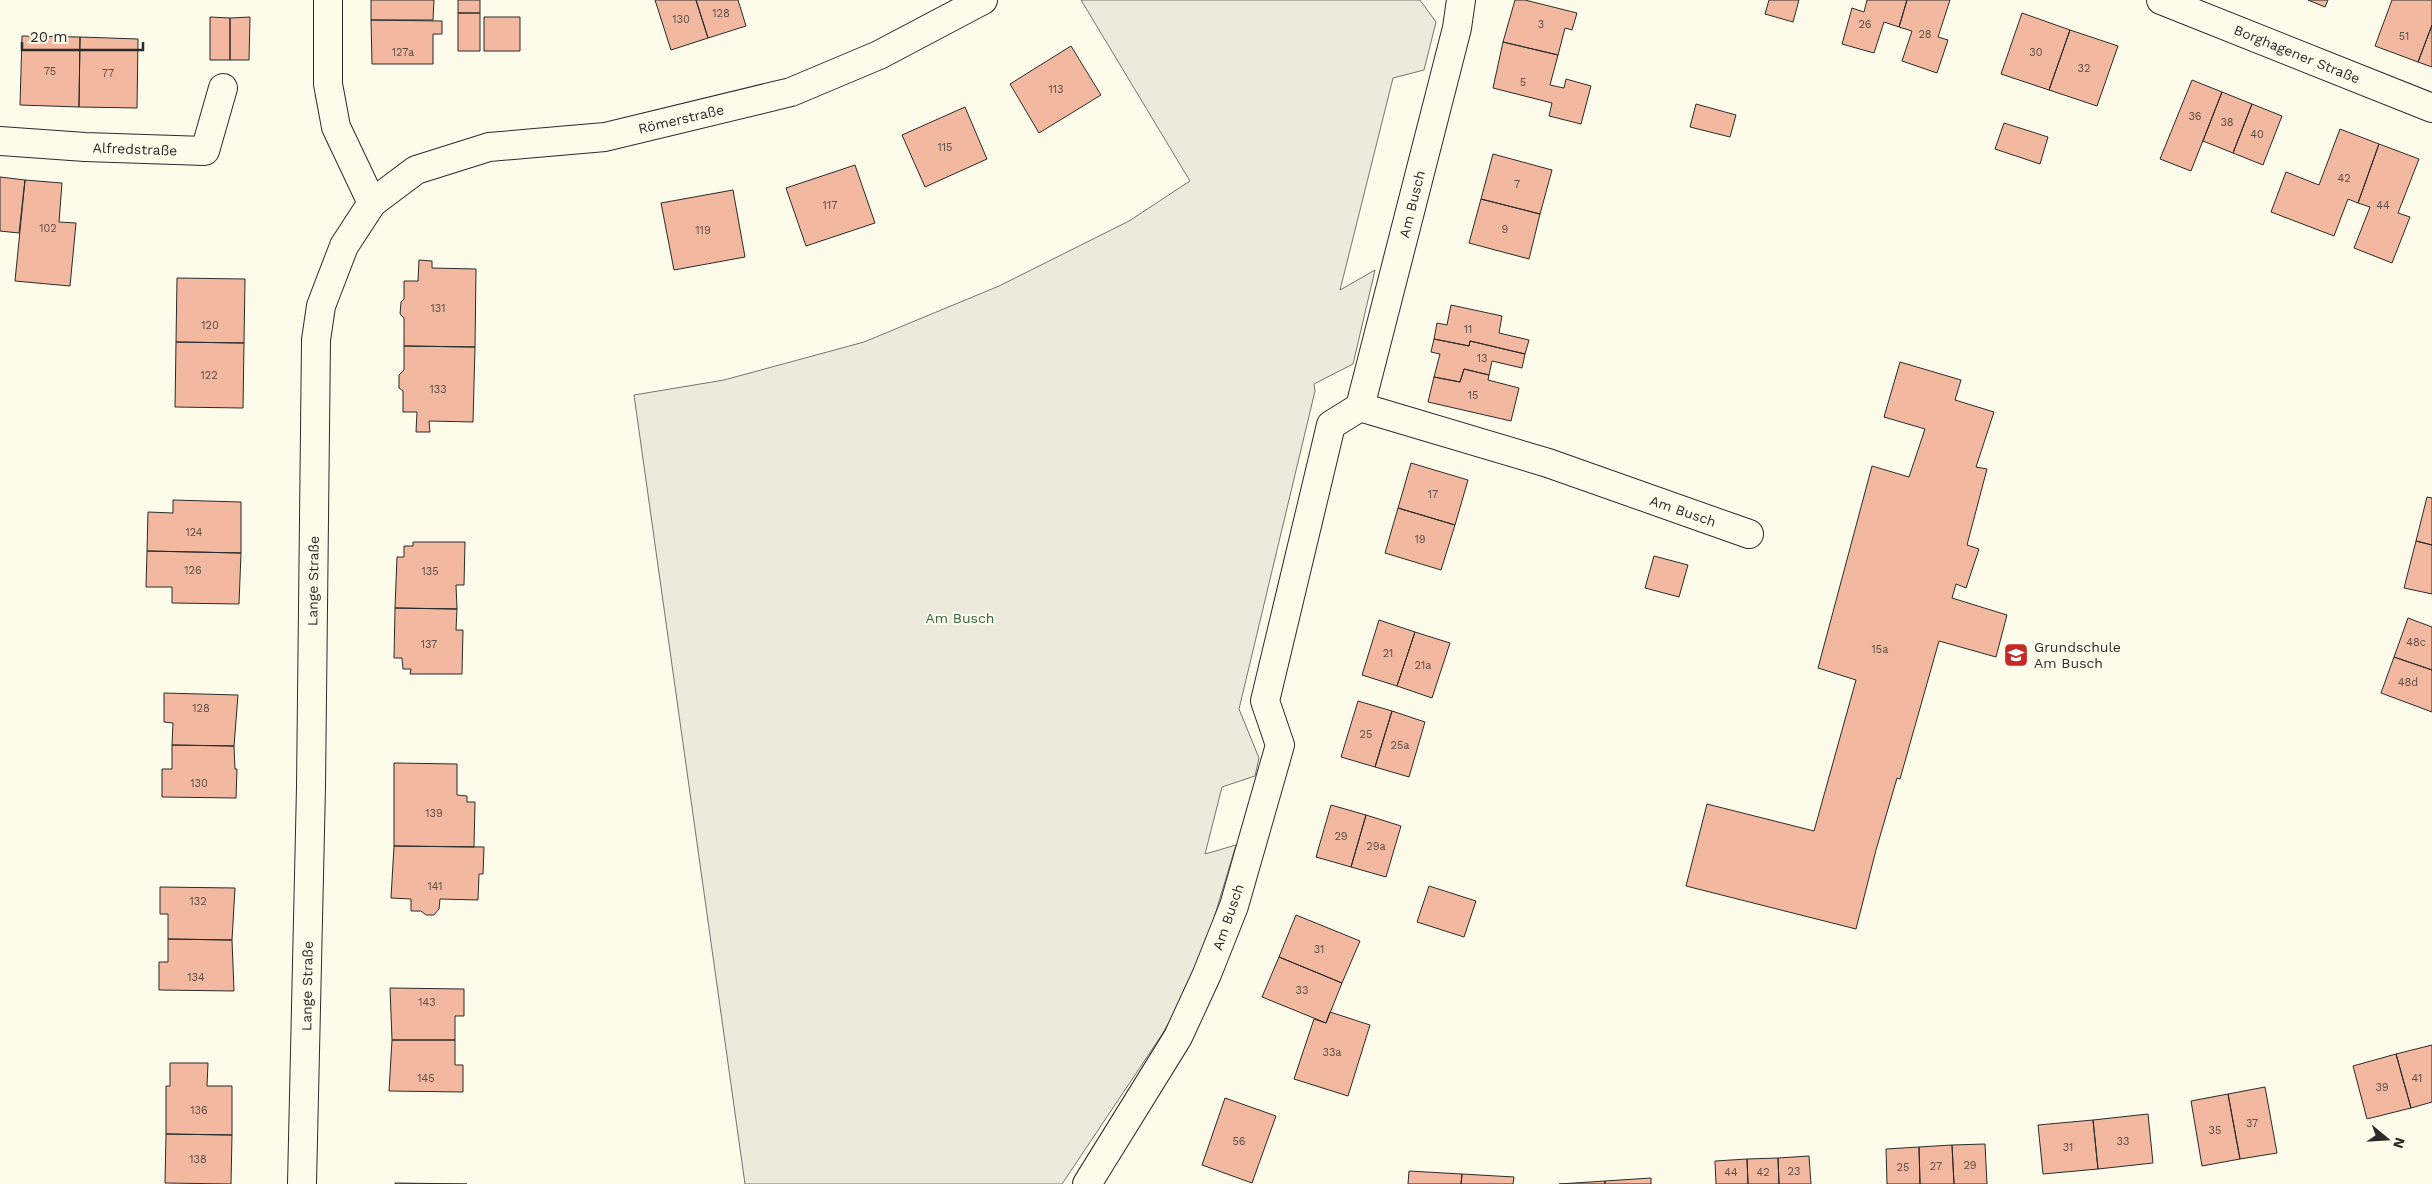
<svg xmlns="http://www.w3.org/2000/svg" width="2432" height="1184" font-family="'Work Sans',sans-serif">
	<style>
		.green { fill: #ecebdb; stroke: #74746e }
		.building { fill: #f2b8a0; stroke: #2b2b2b }
		.lines { fill: none; stroke-linecap: round; stroke-linejoin: round }
		.street-casing { stroke: #2b2b2b; stroke-width: 30 }
		.secondary-casing { stroke: #2b2b2b; stroke-width: 30 }
		.street { stroke: #fdfbea; stroke-width: 28 }
		.secondary { stroke: #fdfbea; stroke-width: 28 }
		.labels { text-anchor: middle; dominant-baseline: central; stroke-width: 4; stroke-linejoin: round; paint-order: stroke }
		.number-label { font-size: 11px; fill: #5d4e48 }
		.street-label { font-size: 14px; fill: #2b2b2b; stroke: #fdfbea }
		.park-label { font-size: 14px; fill: #34623c; stroke: #fdfbea }
		.poi-label { font-size: 14px; fill: #2b2b2b; stroke: #fdfbea; text-anchor: start }
	</style>
	<rect width="100%" height="100%" fill="#fdfbea"/>
	<!-- green -->
	<path class="green" d="M 1081,0 L 1420,0 L 1436,22 L 1424,70 L 1393,78 L 1340,290 L 1375,270 L 1353,364 L 1314,384 L 1315,391 L 1239,709 L 1259,758 L 1255,776 L 1222,787 L 1205,854 L 1236,845 L 1211,928 L 1180,1004 L 1161,1036 L 1062,1184 L 745,1184 L 634,395 L 724,380 L 864,342 L 999,286 L 1129,221 L 1190,181 Z"/>
	<!-- building -->
	<path class="building" d="M 371,0 L 434,0 L 433,20 L 371,20 Z
		M 458,0 L 480,0 L 480,13 L 458,13 Z
		M 655,0 L 696,0 L 708,38 L 671,50 Z
		M 696,0 L 738,0 L 746,26 L 708,38 Z
		M 1515,0 L 1525,0 L 1577,13 L 1572,30 L 1565,28 L 1558,55 L 1503,42 Z
		M 1769,0 L 1799,0 L 1793,22 L 1765,14 Z
		M 1867,0 L 1907,0 L 1899,27 L 1884,22 L 1874,53 L 1842,44 L 1852,8 L 1864,12 Z
		M 1907,0 L 1950,0 L 1938,37 L 1948,40 L 1937,73 L 1902,61 L 1912,31 L 1899,27 Z
		M 2308,0 L 2328,0 L 2325,7 Z
		M 2392,0 L 2432,0 L 2432,25 L 2418,62 L 2375,46 Z
		M 458,13 L 480,13 L 480,51 L 458,51 Z
		M 2022,13 L 2070,30 L 2049,90 L 2001,74 Z
		M 210,17 L 230,18 L 230,60 L 210,60 Z
		M 250,17 L 249,60 L 230,60 L 230,18 Z
		M 484,17 L 520,17 L 520,51 L 484,51 Z
		M 371,20 L 442,21 L 442,34 L 433,34 L 433,64 L 372,64 Z
		M 2432,25 L 2432,67 L 2418,62 Z
		M 2070,30 L 2118,46 L 2097,106 L 2049,90 Z
		M 22,36 L 80,37 L 79,107 L 20,105 Z
		M 80,37 L 138,39 L 137,108 L 79,107 Z
		M 1503,42 L 1558,55 L 1550,85 L 1564,88 L 1566,79 L 1591,86 L 1581,124 L 1549,116 L 1552,103 L 1493,88 Z
		M 1071,46 L 1101,95 L 1039,133 L 1010,84 Z
		M 2192,80 L 2222,92 L 2191,171 L 2160,159 Z
		M 2222,92 L 2252,104 L 2233,153 L 2203,141 Z
		M 1696,104 L 1736,115 L 1730,137 L 1690,127 Z
		M 2252,104 L 2282,116 L 2263,165 L 2233,153 Z
		M 965,107 L 987,159 L 925,187 L 902,135 Z
		M 2004,123 L 2048,137 L 2040,164 L 1995,149 Z
		M 2340,129 L 2379,144 L 2358,203 L 2348,199 L 2334,236 L 2271,212 L 2286,172 L 2319,185 Z
		M 2379,144 L 2419,159 L 2398,213 L 2410,217 L 2392,263 L 2354,248 L 2370,207 L 2358,203 Z
		M 1493,154 L 1552,170 L 1540,214 L 1481,199 Z
		M 855,165 L 875,223 L 806,246 L 786,188 Z
		M 0,177 L 25,180 L 19,233 L 0,231 Z
		M 25,180 L 62,183 L 59,222 L 76,223 L 70,286 L 15,281 Z
		M 733,190 L 745,257 L 674,270 L 661,203 Z
		M 1481,199 L 1540,214 L 1529,259 L 1469,243 Z
		M 419,260 L 432,261 L 432,268 L 476,269 L 475,347 L 404,346 L 404,318 L 400,314 L 401,302 L 404,299 L 404,281 L 418,281 Z
		M 177,278 L 245,279 L 244,343 L 176,342 Z
		M 1451,305 L 1502,316 L 1499,333 L 1529,340 L 1525,354 L 1470,341 L 1469,346 L 1434,339 L 1437,323 L 1447,325 Z
		M 1434,339 L 1469,346 L 1470,341 L 1525,354 L 1522,368 L 1492,361 L 1489,375 L 1464,369 L 1460,382 L 1434,377 L 1440,354 L 1431,352 Z
		M 176,342 L 244,343 L 243,408 L 175,407 Z
		M 404,346 L 475,347 L 473,422 L 429,421 L 430,432 L 416,432 L 417,412 L 403,412 L 403,391 L 399,388 L 399,375 L 404,370 Z
		M 1900,362 L 1961,380 L 1955,400 L 1994,412 L 1976,467 L 1987,469 L 1967,545 L 1979,549 L 1966,588 L 1956,584 L 1952,598 L 2007,615 L 1996,657 L 1939,641 L 1900,779 L 1897,778 L 1876,850 L 1856,929 L 1686,886 L 1707,804 L 1814,831 L 1856,680 L 1818,668 L 1872,466 L 1909,477 L 1925,429 L 1884,417 Z
		M 1464,369 L 1489,375 L 1488,380 L 1519,388 L 1511,421 L 1428,402 L 1434,377 L 1460,382 Z
		M 1411,463 L 1468,480 L 1455,525 L 1398,508 Z
		M 2427,497 L 2432,498 L 2432,545 L 2416,541 Z
		M 173,500 L 241,502 L 241,553 L 147,551 L 148,512 L 173,513 Z
		M 1398,508 L 1455,525 L 1441,570 L 1385,553 Z
		M 2416,541 L 2432,545 L 2432,594 L 2404,588 Z
		M 413,542 L 465,542 L 464,585 L 456,585 L 457,609 L 395,608 L 397,557 L 404,557 L 404,546 L 413,546 Z
		M 147,551 L 241,553 L 239,604 L 172,603 L 172,587 L 146,587 Z
		M 1654,556 L 1688,565 L 1679,597 L 1645,588 Z
		M 395,608 L 457,609 L 456,630 L 463,630 L 462,674 L 410,674 L 411,669 L 403,669 L 402,658 L 394,658 Z
		M 2408,618 L 2432,627 L 2432,670 L 2394,657 Z
		M 1379,620 L 1415,632 L 1397,686 L 1362,675 Z
		M 1415,632 L 1450,643 L 1432,698 L 1397,686 Z
		M 2394,657 L 2432,670 L 2432,712 L 2381,693 Z
		M 164,693 L 238,695 L 234,746 L 172,745 L 173,723 L 164,722 Z
		M 1358,701 L 1392,711 L 1375,767 L 1341,757 Z
		M 1392,711 L 1425,722 L 1409,777 L 1375,767 Z
		M 172,745 L 234,746 L 235,769 L 237,769 L 236,798 L 162,797 L 162,769 L 172,769 Z
		M 394,763 L 457,764 L 457,795 L 467,796 L 467,802 L 475,802 L 474,847 L 394,846 Z
		M 1331,805 L 1366,815 L 1351,867 L 1316,857 Z
		M 1366,815 L 1401,826 L 1386,877 L 1351,867 Z
		M 394,846 L 484,847 L 483,874 L 479,874 L 478,900 L 440,899 L 439,909 L 434,915 L 426,915 L 421,911 L 411,911 L 411,899 L 391,898 Z
		M 1429,886 L 1476,901 L 1464,937 L 1417,922 Z
		M 160,887 L 235,888 L 232,940 L 168,939 L 168,914 L 160,914 Z
		M 1296,915 L 1360,941 L 1342,983 L 1279,957 Z
		M 168,939 L 232,940 L 234,991 L 159,990 L 159,962 L 168,962 Z
		M 1279,957 L 1342,983 L 1326,1023 L 1262,997 Z
		M 390,988 L 464,989 L 464,1016 L 455,1016 L 455,1040 L 392,1040 Z
		M 1330,1012 L 1370,1025 L 1348,1096 L 1294,1079 L 1314,1019 L 1326,1023 Z
		M 392,1040 L 455,1040 L 455,1065 L 463,1065 L 463,1092 L 389,1091 Z
		M 2432,1045 L 2432,1102 L 2411,1108 L 2396,1054 Z
		M 2396,1054 L 2411,1108 L 2367,1119 L 2353,1066 Z
		M 170,1063 L 208,1063 L 207,1086 L 232,1086 L 232,1135 L 166,1134 L 166,1086 L 170,1086 Z
		M 2265,1087 L 2277,1153 L 2240,1159 L 2228,1094 Z
		M 2228,1094 L 2240,1159 L 2202,1166 L 2191,1101 Z
		M 1225,1098 L 1276,1116 L 1252,1183 L 1202,1165 Z
		M 2148,1114 L 2153,1163 L 2098,1169 L 2093,1120 Z
		M 2093,1120 L 2098,1169 L 2043,1174 L 2038,1125 Z
		M 166,1134 L 232,1135 L 231,1184 L 165,1183 Z
		M 1985,1144 L 1987,1184 L 1954,1184 L 1952,1145 Z
		M 1952,1145 L 1954,1184 L 1920,1184 L 1919,1147 Z
		M 1919,1147 L 1920,1184 L 1887,1184 L 1886,1149 Z
		M 1809,1156 L 1811,1184 L 1779,1184 L 1778,1158 Z
		M 1778,1158 L 1779,1184 L 1748,1184 L 1747,1159 Z
		M 1747,1159 L 1748,1184 L 1716,1184 L 1715,1161 Z
		M 1409,1171 L 1462,1174 L 1461,1184 L 1408,1184 Z
		M 1462,1174 L 1514,1177 L 1513,1184 L 1461,1184 Z
		M 1651,1178 L 1651,1184 L 1605,1184 L 1605,1181 Z
		M 1605,1181 L 1605,1184 L 1559,1184 Z
		M 395,1183 L 467,1184 L 395,1184 Z"/>
	<g class="lines">
		<defs>
			<path id="street" d="M 328,0 L 328,84 L 336,127 L 372,203
				M 2161,0 L 2432,108
				M 0,141 L 85,147 L 205,151 L 223,88
				M 1360,407 L 1548,463 L 1749,534
				M 1087,1184 L 1178,1037 L 1207,974 L 1234,906 L 1280,745 L 1265,701 L 1331,425 L 1360,407 L 1457,28 L 1461,0"/>
			<path id="secondary" d="M 302,1184 L 311,787 L 316,340 L 321,306 L 344,246 L 372,203 L 416,170 L 489,147 L 605,137 L 791,92 L 879,55 L 983,0"/>
		</defs>
		<!-- street casing -->
		<use href="#street" class="street-casing"/>
		<!-- secondary casing -->
		<use href="#secondary" class="secondary-casing"/>
		<!-- street -->
		<use href="#street" class="street"/>
		<!-- secondary -->
		<use href="#secondary" class="secondary"/>
	</g>
	<!-- icons -->
	<defs>
		<symbol id="school-square" viewBox="-11 -11 22 22"><rect x="-9" y="-9" width="18" height="18" rx="4" fill="#c62828" stroke="#fdfbea"/><path d="M0-5L7-2L0 1L-7-2ZM-4 1L0 2.5L4 1V4Q0 6-4 4Z" fill="#fff"/></symbol>
	</defs>
	<g fill-rule="evenodd">
		<use href="#school-square" x="2002" y="641" width="28" height="28"/>
	</g>
	<g class="labels">
		<!-- number labels -->
		<g class="number-label">
			<text x="721" y="13">128</text>
			<text x="681" y="19">130</text>
			<text x="1541" y="24">3</text>
			<text x="1865" y="24">26</text>
			<text x="1925" y="34">28</text>
			<text x="2404" y="36">51</text>
			<text x="403" y="52">127a</text>
			<text x="2036" y="52">30</text>
			<text x="2084" y="68">32</text>
			<text x="50" y="71">75</text>
			<text x="108" y="73">77</text>
			<text x="1523" y="82">5</text>
			<text x="1056" y="89">113</text>
			<text x="2195" y="116">36</text>
			<text x="2227" y="122">38</text>
			<text x="2257" y="134">40</text>
			<text x="945" y="147">115</text>
			<text x="2344" y="178">42</text>
			<text x="1517" y="184">7</text>
			<text x="830" y="205">117</text>
			<text x="2383" y="205">44</text>
			<text x="48" y="228">102</text>
			<text x="1505" y="229">9</text>
			<text x="703" y="230">119</text>
			<text x="438" y="308">131</text>
			<text x="210" y="325">120</text>
			<text x="1468" y="329">11</text>
			<text x="1482" y="358">13</text>
			<text x="209" y="375">122</text>
			<text x="438" y="389">133</text>
			<text x="1473" y="395">15</text>
			<text x="1433" y="494">17</text>
			<text x="194" y="532">124</text>
			<text x="1420" y="539">19</text>
			<text x="193" y="570">126</text>
			<text x="430" y="571">135</text>
			<text x="2416" y="642">48c</text>
			<text x="429" y="644">137</text>
			<text x="1880" y="649">15a</text>
			<text x="1388" y="653">21</text>
			<text x="1423" y="665">21a</text>
			<text x="2408" y="682">48d</text>
			<text x="201" y="708">128</text>
			<text x="1366" y="734">25</text>
			<text x="1400" y="745">25a</text>
			<text x="199" y="783">130</text>
			<text x="434" y="813">139</text>
			<text x="1341" y="836">29</text>
			<text x="1376" y="846">29a</text>
			<text x="435" y="886">141</text>
			<text x="198" y="901">132</text>
			<text x="1319" y="949">31</text>
			<text x="196" y="977">134</text>
			<text x="1302" y="990">33</text>
			<text x="427" y="1002">143</text>
			<text x="1332" y="1052">33a</text>
			<text x="426" y="1078">145</text>
			<text x="2417" y="1078">41</text>
			<text x="2382" y="1087">39</text>
			<text x="199" y="1110">136</text>
			<text x="2252" y="1123">37</text>
			<text x="2215" y="1130">35</text>
			<text x="1239" y="1141">56</text>
			<text x="2123" y="1141">33</text>
			<text x="2068" y="1147">31</text>
			<text x="198" y="1159">138</text>
			<text x="1970" y="1165">29</text>
			<text x="1936" y="1166">27</text>
			<text x="1903" y="1167">25</text>
			<text x="1794" y="1171">23</text>
			<text x="1731" y="1172">44</text>
			<text x="1763" y="1172">42</text>
		</g>
		<!-- street labels -->
		<g class="street-label">
			<text transform="translate(2297 54) rotate(22)">Borghagener Straße</text>
			<text transform="translate(681 119) rotate(-13)">Römerstraße</text>
			<text transform="translate(135 149) rotate(2)">Alfredstraße</text>
			<text transform="translate(1412 204) rotate(-76)">Am Busch</text>
			<text transform="translate(1683 511) rotate(19)">Am Busch</text>
			<text transform="translate(313 581) rotate(-89)">Lange Straße</text>
			<text transform="translate(1228 917) rotate(-71)">Am Busch</text>
			<text transform="translate(307 986) rotate(-89)">Lange Straße</text>
		</g>
		<!-- park labels -->
		<g class="park-label">
			<text x="960" y="618">Am Busch</text>
		</g>
		<!-- poi labels -->
		<g class="poi-label">
			<text x="2034" y="647">Grundschule<tspan x="2034" dy="16">Am Busch</tspan></text>
		</g>
	</g>
	<!-- north arrow -->
	<g transform="translate(2387 1139) rotate(108)" stroke="#fdfbea" stroke-width="4" paint-order="stroke">
	<path d="M0-4L9 19L0 12L-9 19Z" fill="#2b2b2b"/>
	<text y="-8" font-size="14" font-weight="bold" text-anchor="middle" fill="#2b2b2b">N</text>
	</g>
	<!-- scale -->
	<path d="M22 42v8h121v-8" fill="none" stroke="#2b2b2b" stroke-width="2.5"/>
	<text x="30" y="42" font-size="15" fill="#2b2b2b" stroke="#fdfbea" stroke-width="4" paint-order="stroke">20 m</text>
</svg>
